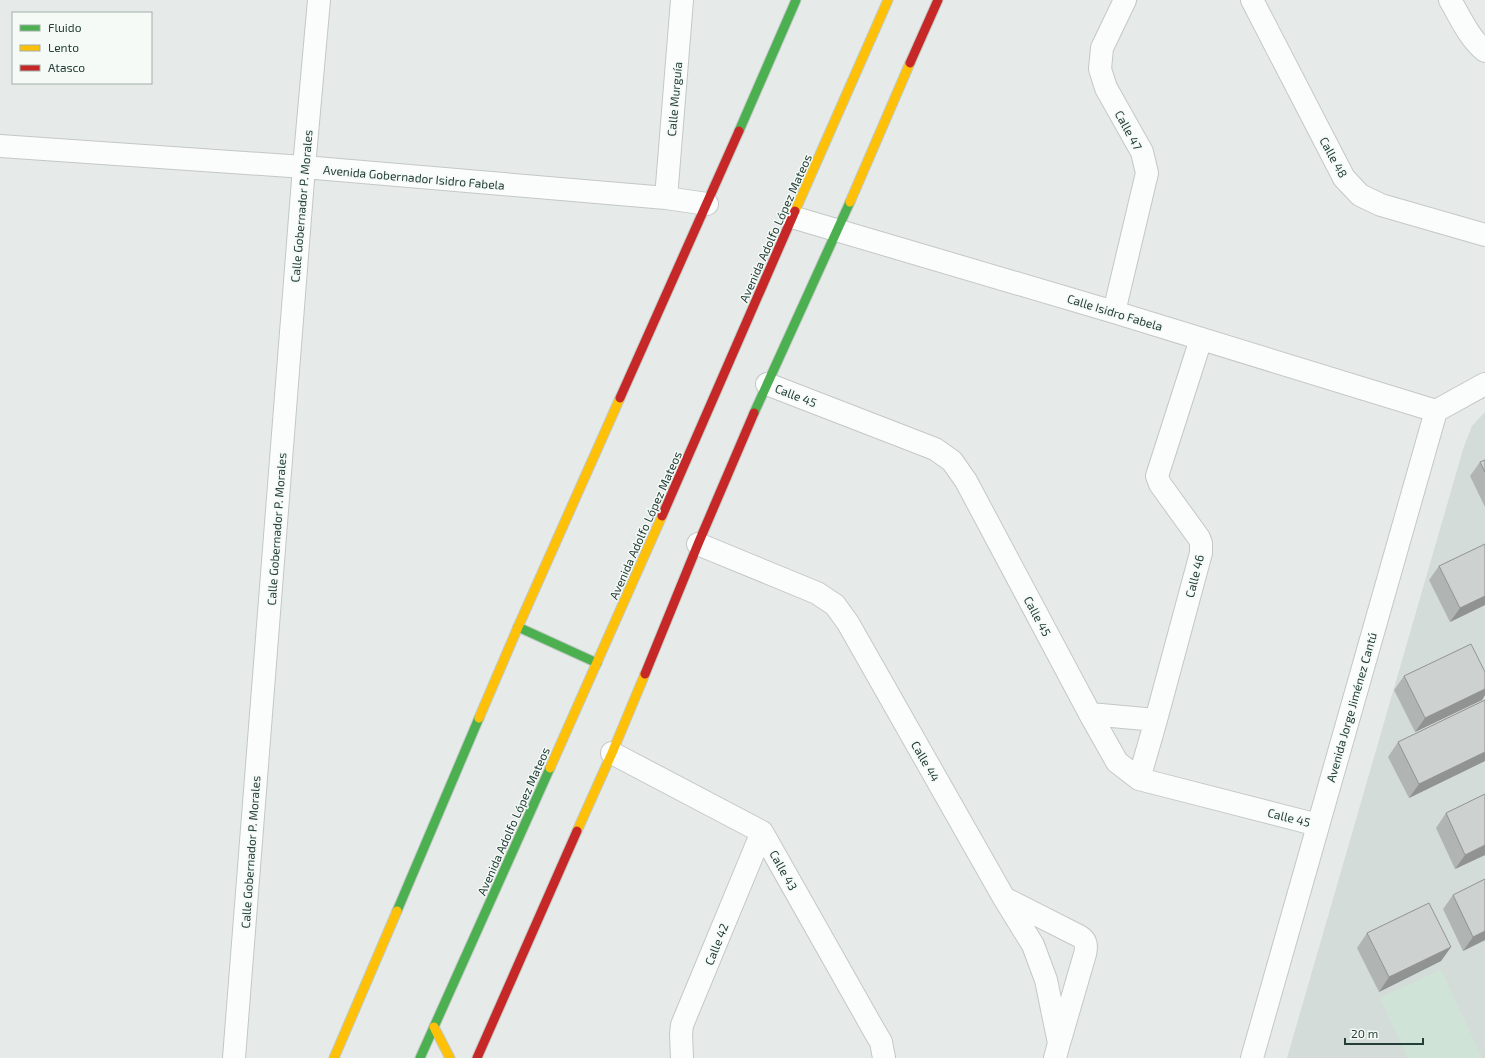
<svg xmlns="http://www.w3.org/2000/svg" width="1485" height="1058" font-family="'Exo 2',sans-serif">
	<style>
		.built { fill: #d4dcd9 }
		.green { fill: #cfe4d6 }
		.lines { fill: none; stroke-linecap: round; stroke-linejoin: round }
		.street-casing { stroke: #c3c8c6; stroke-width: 24 }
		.fast-casing { stroke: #c1c9c6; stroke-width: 11 }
		.slow-casing { stroke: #c1c9c6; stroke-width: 11 }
		.jam-casing { stroke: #c1c9c6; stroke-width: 11 }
		.street { stroke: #fbfcfc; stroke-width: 22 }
		.fast { stroke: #4caf50; stroke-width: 9 }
		.slow { stroke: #ffc107; stroke-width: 9 }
		.jam { stroke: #c62828; stroke-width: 9 }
		.wall { fill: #b0b5b3 }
		.shaded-wall { fill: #909392 }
		.building { fill: #cdd2d0; stroke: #909392 }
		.labels { text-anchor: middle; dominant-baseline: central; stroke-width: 3; stroke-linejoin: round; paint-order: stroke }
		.street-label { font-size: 12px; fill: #233f37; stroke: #f5faf7 }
	</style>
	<rect width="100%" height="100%" fill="#e6ebe9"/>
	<!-- built -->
	<path class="built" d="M 1485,412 L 1485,1058 L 1287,1058 L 1464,446 L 1472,426 Z"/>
	<!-- green -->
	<path class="green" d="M 1441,970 L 1482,1058 L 1408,1058 L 1380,998 Z"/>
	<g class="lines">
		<defs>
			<path id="street" d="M 1252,0 L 1344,178 L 1360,195 L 1381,205 L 1485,235
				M 1450,0 C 1460,17 1469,38 1485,51
				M 0,146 L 304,167 L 666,198 L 707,204
				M 666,198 L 682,0
				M 792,217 L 1114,312 L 1436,411
				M 1114,312 L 1147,173 L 1142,152 L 1106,88 L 1100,69 L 1102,48 L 1125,0
				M 767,384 L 935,449 L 952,461 L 966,481 L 1090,714 L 1117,762 L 1139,779 L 1318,825
				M 698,544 L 817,593 L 835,605 L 848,623 L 1004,898 L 1033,945 L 1046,980 L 1059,1043 L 1055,1058
				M 1090,714 L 1156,720
				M 612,753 L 762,832 L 875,1032 L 881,1042 L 884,1058
				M 1139,779 L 1156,720 L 1201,553 L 1201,543 L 1199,538 L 1160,484 L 1157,476 L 1201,339
				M 1004,898 L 1079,936 C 1086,940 1087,946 1085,954 L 1060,1040
				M 234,1058 L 304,167 L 319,0
				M 682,1058 L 681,1034 L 682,1025 L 762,832
				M 1252,1058 L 1436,411 L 1485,384"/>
			<path id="fast" d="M 739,131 L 796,0
				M 754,413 L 850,202
				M 518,627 L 597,663
				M 397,911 L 479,718
				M 420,1058 L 550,768"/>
			<path id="slow" d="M 850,202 L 910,63
				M 795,211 L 888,0
				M 479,718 L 518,627 L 620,398
				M 550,768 L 662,516
				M 577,831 L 612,753 L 645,674
				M 434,1027 L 450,1058
				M 334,1058 L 397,911"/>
			<path id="jam" d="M 910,63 L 938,0
				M 620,398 L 739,131
				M 662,516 L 795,211
				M 645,674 L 698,544 L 754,413
				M 477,1058 L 577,831"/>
		</defs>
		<!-- street casing -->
		<use href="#street" class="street-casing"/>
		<!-- fast casing -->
		<use href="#fast" class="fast-casing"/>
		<!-- slow casing -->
		<use href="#slow" class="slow-casing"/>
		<!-- jam casing -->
		<use href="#jam" class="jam-casing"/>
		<!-- street -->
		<use href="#street" class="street"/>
		<!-- fast -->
		<use href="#fast" class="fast"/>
		<!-- slow -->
		<use href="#slow" class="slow"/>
		<!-- jam -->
		<use href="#jam" class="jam"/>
	</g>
	<!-- wall -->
	<path class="wall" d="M 1485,460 L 1485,507 L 1470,476 L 1480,462 Z
		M 1439,566 L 1485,605 L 1450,622 L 1429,580 Z
		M 1485,672 L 1485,695 L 1482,700 L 1415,732 L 1394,690 L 1404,676 Z
		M 1485,700 L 1485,761 L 1409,798 L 1388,757 L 1398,742 Z
		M 1446,813 L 1485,855 L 1455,869 L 1436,828 Z
		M 1453,895 L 1485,940 L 1463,951 L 1443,909 Z
		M 1367,933 L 1451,947 L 1441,961 L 1379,992 L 1357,948 Z"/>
	<!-- shaded-wall -->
	<path class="shaded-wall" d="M 1485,596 L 1485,605 L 1450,622 L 1460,608 Z
		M 1485,689 L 1485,695 L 1482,700 L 1415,732 L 1425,718 Z
		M 1485,752 L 1485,761 L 1409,798 L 1419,784 Z
		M 1485,845 L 1485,855 L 1455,869 L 1465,855 Z
		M 1485,931 L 1485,940 L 1463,951 L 1473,937 Z
		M 1451,947 L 1441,961 L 1379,992 L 1389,977 Z"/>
	<!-- building -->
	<path class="building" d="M 1485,460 L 1485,472 L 1480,462 Z
		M 1485,544 L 1485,596 L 1460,608 L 1439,566 Z
		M 1471,644 L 1485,672 L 1485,689 L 1425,718 L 1404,676 Z
		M 1485,700 L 1485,752 L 1419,784 L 1398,742 Z
		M 1485,794 L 1485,845 L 1465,855 L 1446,813 Z
		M 1485,879 L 1485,931 L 1473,937 L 1453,895 Z
		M 1429,903 L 1451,947 L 1389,977 L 1367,933 Z"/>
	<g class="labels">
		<!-- street labels -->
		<g class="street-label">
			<text transform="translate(674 99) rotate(-85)">Calle Murguía</text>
			<text transform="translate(1129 130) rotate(61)">Calle 47</text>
			<text transform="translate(1334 157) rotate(61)">Calle 48</text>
			<text transform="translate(414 177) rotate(5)">Avenida Gobernador Isidro Fabela</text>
			<text transform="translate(301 206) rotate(-85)">Calle Gobernador P. Morales</text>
			<text transform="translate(775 228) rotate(-66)">Avenida Adolfo López Mateos</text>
			<text transform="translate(1115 312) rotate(17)">Calle Isidro Fabela</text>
			<text transform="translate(796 395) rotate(21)">Calle 45</text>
			<text transform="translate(645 525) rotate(-66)">Avenida Adolfo López Mateos</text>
			<text transform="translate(276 529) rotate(-86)">Calle Gobernador P. Morales</text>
			<text transform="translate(1194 576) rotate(-76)">Calle 46</text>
			<text transform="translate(1038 616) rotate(62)">Calle 45</text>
			<text transform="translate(1351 707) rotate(-74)">Avenida Jorge Jiménez Cantú</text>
			<text transform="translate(926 761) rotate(60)">Calle 44</text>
			<text transform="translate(1289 817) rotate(14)">Calle 45</text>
			<text transform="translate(513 821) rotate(-66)">Avenida Adolfo López Mateos</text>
			<text transform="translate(250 852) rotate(-86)">Calle Gobernador P. Morales</text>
			<text transform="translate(784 870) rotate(61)">Calle 43</text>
			<text transform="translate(716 944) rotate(-68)">Calle 42</text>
		</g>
	</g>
	<!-- legend -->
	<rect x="12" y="12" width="140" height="72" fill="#f5faf7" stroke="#a1afaa"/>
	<rect x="20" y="25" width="20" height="6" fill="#4caf50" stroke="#a1afaa"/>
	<text x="48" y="32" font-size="12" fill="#233f37">Fluido</text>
	<rect x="20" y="45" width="20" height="6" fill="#ffc107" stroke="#a1afaa"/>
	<text x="48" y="52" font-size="12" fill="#233f37">Lento</text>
	<rect x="20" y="65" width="20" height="6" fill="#c62828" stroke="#a1afaa"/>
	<text x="48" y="72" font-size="12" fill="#233f37">Atasco</text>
	<!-- scale -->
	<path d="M1345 1038v6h78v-6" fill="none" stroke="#233f37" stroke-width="2"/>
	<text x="1351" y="1038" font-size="12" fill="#233f37" stroke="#f5faf7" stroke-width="3" paint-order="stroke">20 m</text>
</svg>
